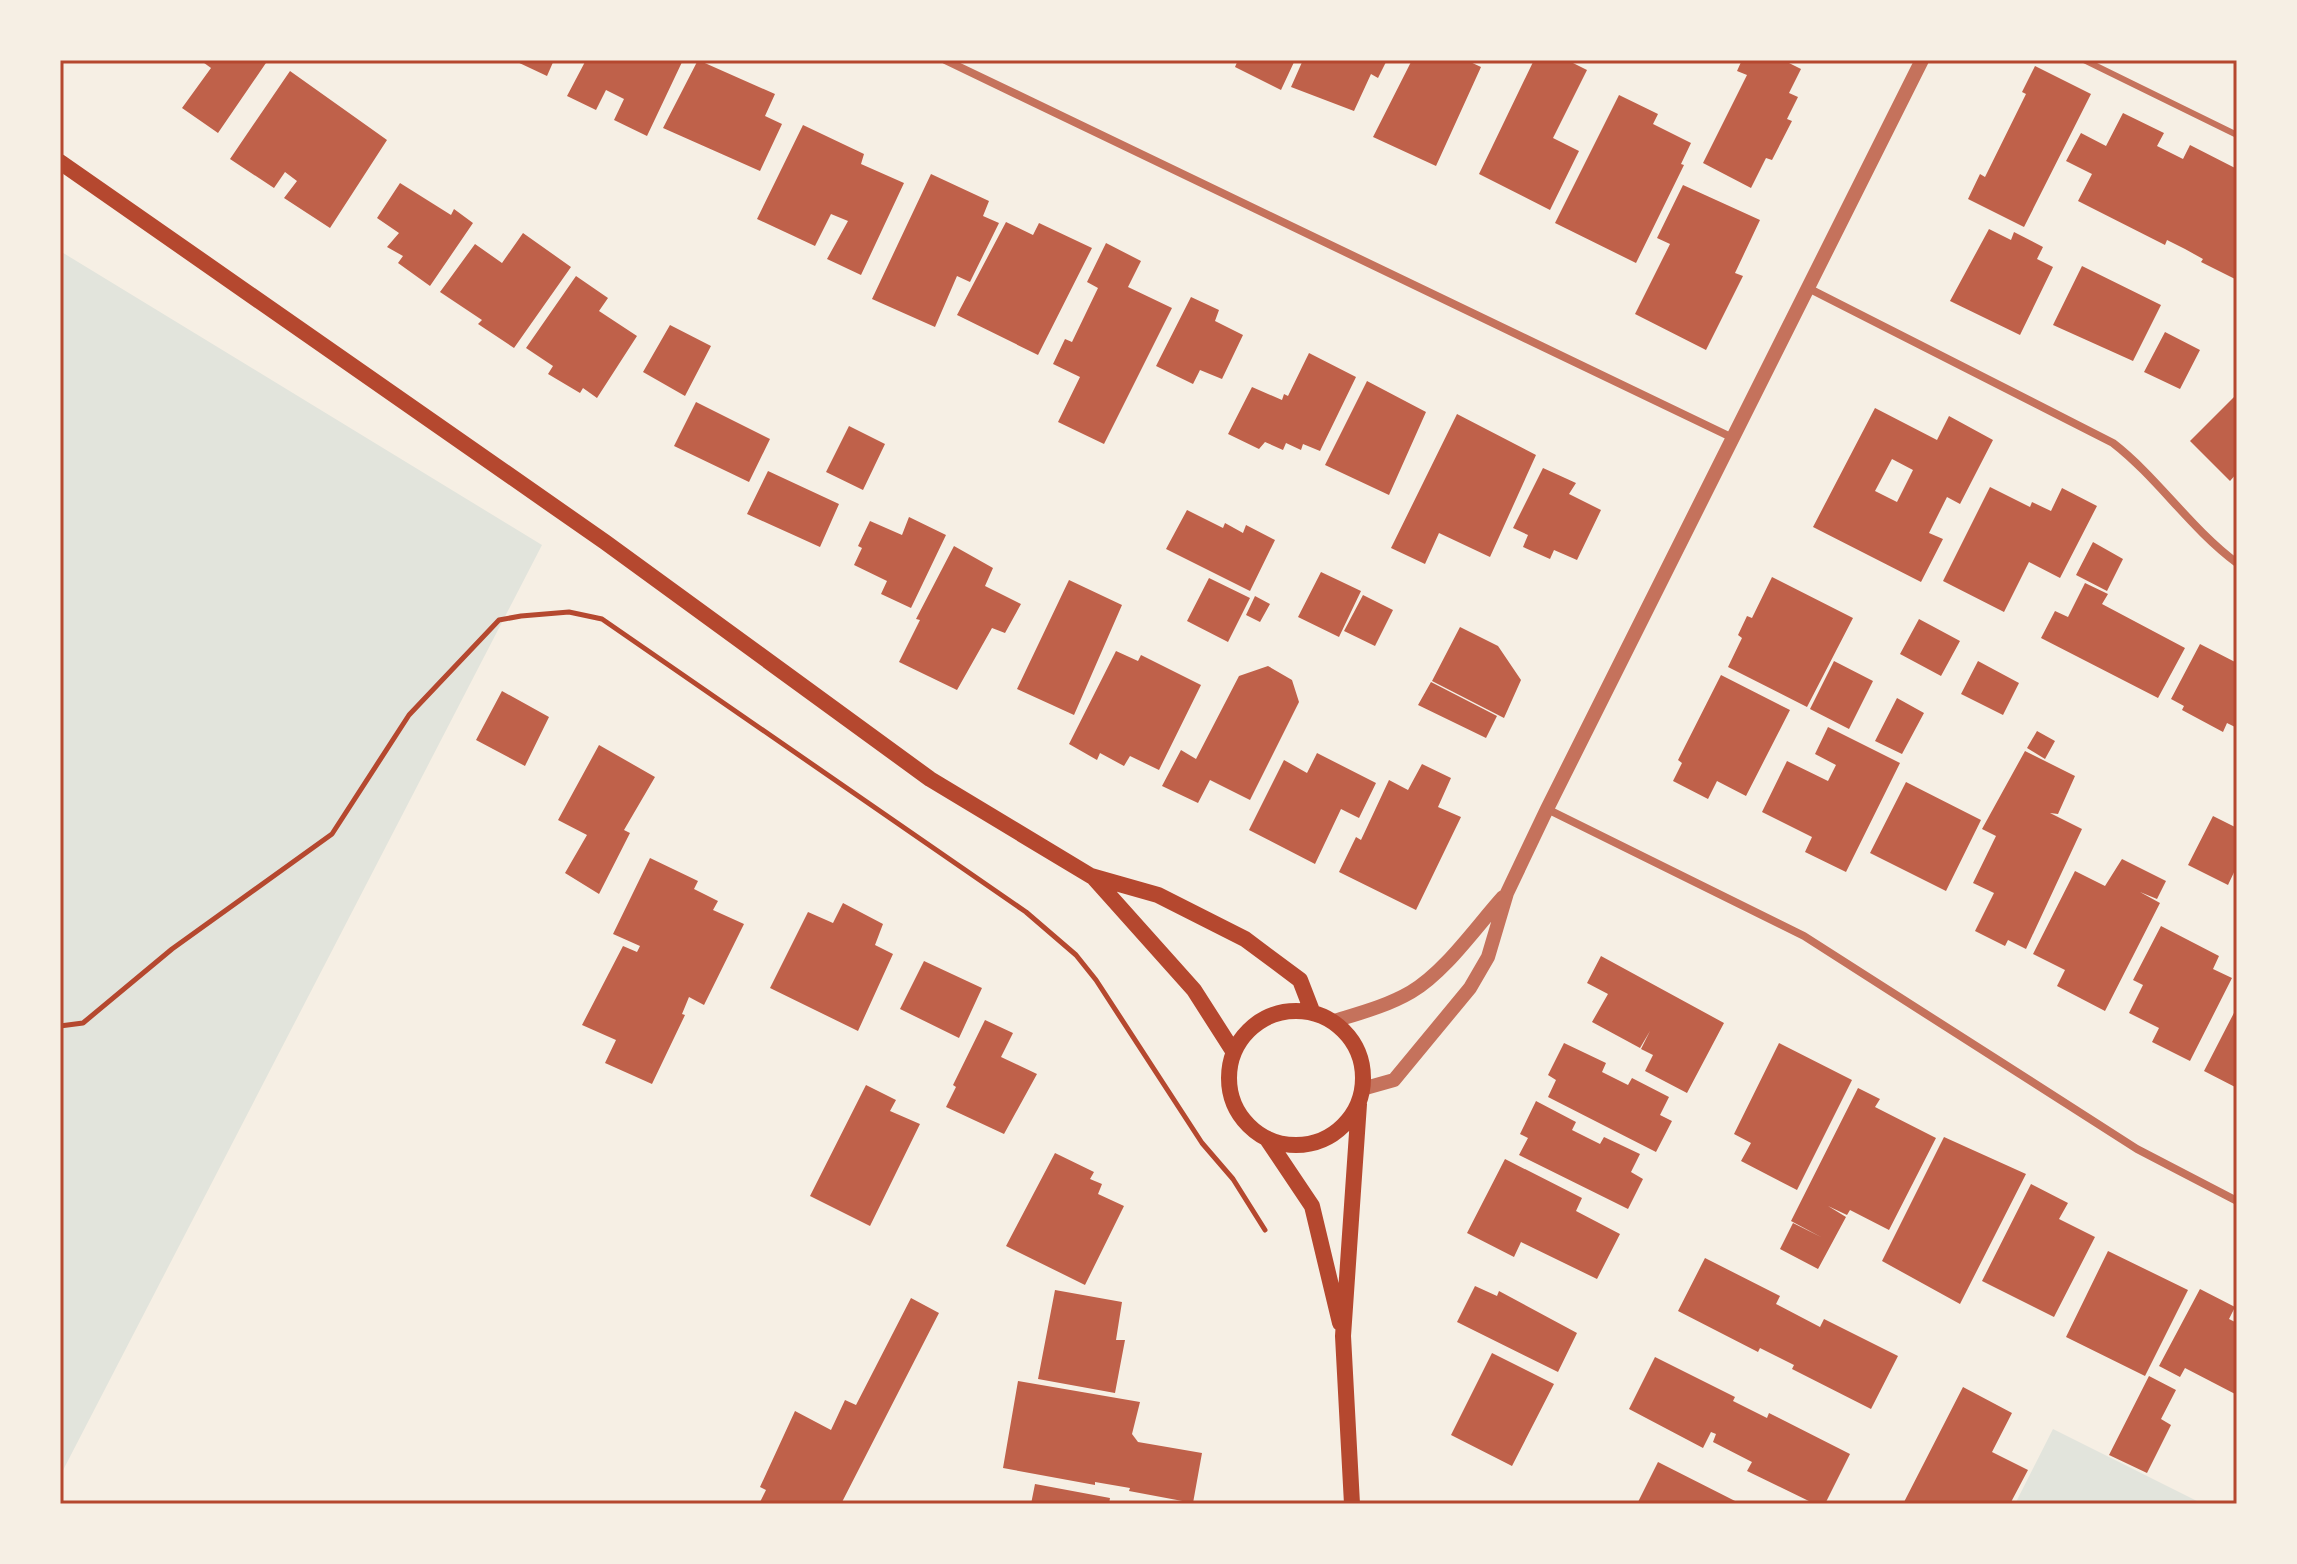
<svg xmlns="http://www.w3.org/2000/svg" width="2297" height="1564" font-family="'Golos Text',sans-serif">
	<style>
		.green { fill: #e2e4dc }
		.building { fill: #bf614a; fill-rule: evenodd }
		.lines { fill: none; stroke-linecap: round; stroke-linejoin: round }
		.path { stroke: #b5482f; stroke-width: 5 }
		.service { stroke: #c5725c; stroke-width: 6 }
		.minor { stroke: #c5725c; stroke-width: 8 }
		.tertiary { stroke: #c5725c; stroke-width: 14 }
		.secondary { stroke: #b5482f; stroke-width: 16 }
		.neatline { fill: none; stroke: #b5482f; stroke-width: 3 }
	</style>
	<rect width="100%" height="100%" fill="#f6efe4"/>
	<!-- green -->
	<path class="green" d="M 60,251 L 542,545 L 60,1476 Z
		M 2053,1429 L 2203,1504 L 2015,1504 Z"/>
	<!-- building -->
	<path class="building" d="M 200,60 L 268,60 L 218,133 L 182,108 L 211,68 Z
		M 513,60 L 554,60 L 547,76 Z
		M 586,60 L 683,60 L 647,136 L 614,120 L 624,99 L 606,90 L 596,110 L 567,96 Z
		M 698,60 L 775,94 L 765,116 L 782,124 L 760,171 L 663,128 Z
		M 1238,60 L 1295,60 L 1281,90 L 1235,67 Z
		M 1303,60 L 1387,60 L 1378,78 L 1371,74 L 1354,111 L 1291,87 Z
		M 1412,60 L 1466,60 L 1481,67 L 1436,166 L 1373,137 Z
		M 1534,60 L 1567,60 L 1587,70 L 1553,138 L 1579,151 L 1550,210 L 1479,174 Z
		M 1742,60 L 1783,60 L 1801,69 L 1789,93 L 1798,97 L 1787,119 L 1792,121 L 1772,160 L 1766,158 L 1751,188 L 1703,163 L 1747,75 L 1737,71 Z
		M 2035,66 L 2091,94 L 2024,227 L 1968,199 L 1980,174 L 1985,177 L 2026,94 L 2022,92 Z
		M 290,71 L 387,140 L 330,228 L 284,198 L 297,181 L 285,172 L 274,188 L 230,159 Z
		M 1619,95 L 1658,114 L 1653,124 L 1691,143 L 1681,164 L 1684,165 L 1636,263 L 1555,223 Z
		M 2123,113 L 2164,133 L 2157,146 L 2183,159 L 2190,145 L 2237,169 L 2237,280 L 2201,262 L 2203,259 L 2185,249 L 2167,240 L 2165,245 L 2078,201 L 2092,174 L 2066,161 L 2081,133 L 2106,146 Z
		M 803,125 L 864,154 L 861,164 L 904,183 L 861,275 L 827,259 L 848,221 L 831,214 L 815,246 L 757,219 Z
		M 931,174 L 989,201 L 983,216 L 999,223 L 970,282 L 957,276 L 935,327 L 872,299 Z
		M 400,183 L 451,215 L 454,209 L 473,223 L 430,286 L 398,263 L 403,256 L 387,247 L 399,233 L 377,218 Z
		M 1683,185 L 1760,220 L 1735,273 L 1743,276 L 1706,350 L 1635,314 L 1670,244 L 1657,238 Z
		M 1006,222 L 1033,235 L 1039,223 L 1092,248 L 1038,355 L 957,315 Z
		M 1989,229 L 2011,240 L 2014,232 L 2043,247 L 2037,259 L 2053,267 L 2020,335 L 1950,301 Z
		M 523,233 L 571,267 L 514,348 L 478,324 L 482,320 L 440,292 L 475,244 L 502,263 Z
		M 1106,243 L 1141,261 L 1128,287 L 1172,308 L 1104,444 L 1058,422 L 1080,377 L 1053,364 L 1065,339 L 1072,342 L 1098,288 L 1087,282 Z
		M 2082,266 L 2161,305 L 2133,361 L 2053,325 Z
		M 576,276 L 608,298 L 599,311 L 637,336 L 597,398 L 583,388 L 580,393 L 548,374 L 553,366 L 526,348 Z
		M 1191,297 L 1219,310 L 1215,321 L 1243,335 L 1222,379 L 1200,370 L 1193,384 L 1156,366 Z
		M 670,325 L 711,346 L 685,396 L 643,372 Z
		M 2165,332 L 2200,350 L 2180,389 L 2144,372 Z
		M 1309,353 L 1356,377 L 1320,451 L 1303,444 L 1301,450 L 1286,443 L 1283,450 L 1265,442 L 1259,449 L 1228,434 L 1252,387 L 1282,400 L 1284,394 L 1288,396 Z
		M 1367,381 L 1426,412 L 1389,495 L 1325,465 Z
		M 2237,394 L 2237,473 L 2230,481 L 2190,441 Z
		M 696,402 L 770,439 L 749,482 L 674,446 Z
		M 1875,408 L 1937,440 L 1949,416 L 1993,440 L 1960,504 L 1947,497 L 1929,533 L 1943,539 L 1921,582 L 1813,527 ZM 1892,459 L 1913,470 L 1897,502 L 1875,491 Z
		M 1457,414 L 1536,455 L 1490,557 L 1439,533 L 1425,564 L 1391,548 Z
		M 849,426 L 885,444 L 863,490 L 826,472 Z
		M 1543,468 L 1576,483 L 1569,494 L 1601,510 L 1577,560 L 1554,550 L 1550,559 L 1523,547 L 1528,535 L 1513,528 Z
		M 768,471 L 839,504 L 820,547 L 747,514 Z
		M 1990,487 L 2030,507 L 2032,502 L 2051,511 L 2062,488 L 2097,506 L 2060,578 L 2029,562 L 2004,612 L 1943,581 Z
		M 1187,510 L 1223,528 L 1225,523 L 1243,533 L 1246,525 L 1275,540 L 1250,591 L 1166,549 Z
		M 909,517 L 946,535 L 911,608 L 881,594 L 887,581 L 854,565 L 862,548 L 858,546 L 870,521 L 902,535 Z
		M 2093,542 L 2123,559 L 2107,591 L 2076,575 Z
		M 954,546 L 993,568 L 985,586 L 1021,604 L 1005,633 L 992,628 L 957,690 L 899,662 L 920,620 L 916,619 Z
		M 1321,572 L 1361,591 L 1339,637 L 1298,617 Z
		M 1772,577 L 1853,618 L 1807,707 L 1728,667 L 1742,638 L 1738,635 L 1747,616 L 1752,618 Z
		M 1209,578 L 1250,598 L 1228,642 L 1187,621 Z
		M 1069,580 L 1122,605 L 1074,715 L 1017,689 Z
		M 2085,583 L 2108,594 L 2102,604 L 2185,648 L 2158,698 L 2041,638 L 2055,611 L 2068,617 Z
		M 1363,595 L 1393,610 L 1375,646 L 1344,631 Z
		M 1255,596 L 1270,604 L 1260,622 L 1246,615 Z
		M 1919,619 L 1960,641 L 1941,676 L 1900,654 Z
		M 1460,627 L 1498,646 L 1521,680 L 1504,718 L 1432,681 Z
		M 2200,644 L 2237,663 L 2237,728 L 2227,723 L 2223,732 L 2182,710 L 2184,706 L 2171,699 Z
		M 1116,651 L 1138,661 L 1141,655 L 1201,685 L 1159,770 L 1130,756 L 1124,766 L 1100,753 L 1097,760 L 1069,744 Z
		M 1834,661 L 1873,681 L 1849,729 L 1810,709 Z
		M 1978,661 L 2019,683 L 2003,715 L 1961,694 Z
		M 1268,666 L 1292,680 L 1299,702 L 1250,800 L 1210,780 L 1198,803 L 1162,786 L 1181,750 L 1196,759 L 1239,676 Z
		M 1721,675 L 1790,710 L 1746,796 L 1717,781 L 1708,799 L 1673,781 L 1682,763 L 1678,760 Z
		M 1431,682 L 1497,716 L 1486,738 L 1418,705 Z
		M 502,691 L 549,717 L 525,766 L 476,740 Z
		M 1897,698 L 1924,713 L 1902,754 L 1875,741 Z
		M 1828,727 L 1900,763 L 1846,872 L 1805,852 L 1812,837 L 1762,812 L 1787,761 L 1828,781 L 1836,765 L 1815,754 Z
		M 2037,731 L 2055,741 L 2045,759 L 2027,748 Z
		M 599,745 L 655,777 L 624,830 L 630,833 L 599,894 L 565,873 L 587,835 L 558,820 Z
		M 2025,751 L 2075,776 L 2058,814 L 2050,813 L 2082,829 L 2026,949 L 2008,940 L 2005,946 L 1975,931 L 1994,893 L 1973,883 L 1996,836 L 1982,829 Z
		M 1317,753 L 1376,783 L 1359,818 L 1341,809 L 1315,864 L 1249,830 L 1284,760 L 1307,773 Z
		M 1422,764 L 1451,778 L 1438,807 L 1461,817 L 1416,910 L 1339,872 L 1356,837 L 1361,840 L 1389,780 L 1408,790 Z
		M 1906,782 L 1981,820 L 1946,891 L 1870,853 Z
		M 2213,816 L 2237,828 L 2237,866 L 2228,885 L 2188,865 Z
		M 650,858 L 698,881 L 694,889 L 718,901 L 713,910 L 744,924 L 704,1005 L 689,997 L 682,1014 L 685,1015 L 652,1084 L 605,1063 L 616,1040 L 582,1025 L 623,946 L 637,952 L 640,946 L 613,934 Z
		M 2122,859 L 2166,881 L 2157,899 L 2140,892 L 2160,903 L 2105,1011 L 2057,986 L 2065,970 L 2033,954 L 2075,871 L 2105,886 Z
		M 843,903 L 883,924 L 875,945 L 893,954 L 858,1031 L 770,988 L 808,912 L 833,923 Z
		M 2161,926 L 2219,956 L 2213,969 L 2232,978 L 2190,1061 L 2152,1042 L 2159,1028 L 2129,1013 L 2143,985 L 2133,980 Z
		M 1601,956 L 1724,1023 L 1687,1093 L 1645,1071 L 1653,1055 L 1641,1049 L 1650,1031 L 1640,1048 L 1592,1022 L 1608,994 L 1587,983 Z
		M 924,961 L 982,988 L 959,1038 L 900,1009 Z
		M 2237,1007 L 2237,1088 L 2204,1071 Z
		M 985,1020 L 1013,1033 L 1001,1057 L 1037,1074 L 1004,1134 L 946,1107 L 956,1087 L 953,1085 Z
		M 1564,1043 L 1606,1063 L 1602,1072 L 1628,1085 L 1632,1078 L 1669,1097 L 1660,1115 L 1672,1121 L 1656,1152 L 1548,1097 L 1556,1080 L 1548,1075 Z
		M 1779,1043 L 1852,1080 L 1797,1190 L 1741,1161 L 1751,1143 L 1734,1134 Z
		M 866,1085 L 896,1100 L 890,1111 L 920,1124 L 870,1226 L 810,1196 Z
		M 1858,1088 L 1880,1099 L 1875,1107 L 1936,1138 L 1889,1230 L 1850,1210 L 1847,1215 L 1828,1206 L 1846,1217 L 1818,1269 L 1780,1249 L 1793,1223 L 1821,1237 L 1791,1221 Z
		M 1536,1101 L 1576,1122 L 1572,1130 L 1600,1144 L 1604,1137 L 1640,1154 L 1631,1172 L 1643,1179 L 1628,1209 L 1519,1155 L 1528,1138 L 1520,1134 Z
		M 1944,1137 L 2026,1174 L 1960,1304 L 1882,1261 Z
		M 1055,1153 L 1094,1172 L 1090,1179 L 1102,1184 L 1098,1194 L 1124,1206 L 1085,1285 L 1006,1246 Z
		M 1505,1159 L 1582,1198 L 1576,1211 L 1620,1234 L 1597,1279 L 1521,1242 L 1514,1257 L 1467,1233 Z
		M 2031,1184 L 2068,1203 L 2059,1219 L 2095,1237 L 2054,1317 L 1982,1281 Z
		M 2108,1251 L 2188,1290 L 2145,1376 L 2066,1337 Z
		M 1705,1258 L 1780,1296 L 1776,1304 L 1820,1327 L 1824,1319 L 1898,1356 L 1871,1409 L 1792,1369 L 1794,1365 L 1760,1348 L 1758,1352 L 1678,1311 Z
		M 1475,1286 L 1497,1296 L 1499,1291 L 1577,1333 L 1558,1372 L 1457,1322 Z
		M 2200,1289 L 2235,1307 L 2229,1319 L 2237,1323 L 2237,1395 L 2185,1368 L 2180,1377 L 2159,1366 Z
		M 1055,1290 L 1122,1302 L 1116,1340 L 1125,1340 L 1115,1393 L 1038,1379 Z
		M 911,1298 L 939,1313 L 841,1504 L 759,1504 L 766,1490 L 760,1487 L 795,1411 L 831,1430 L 845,1400 L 856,1405 Z
		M 1492,1353 L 1554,1384 L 1512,1466 L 1451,1435 Z
		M 1655,1357 L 1735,1397 L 1733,1401 L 1767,1418 L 1769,1413 L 1850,1454 L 1825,1504 L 1815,1504 L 1747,1471 L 1752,1462 L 1713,1442 L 1716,1434 L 1711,1432 L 1703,1448 L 1629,1409 Z
		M 2149,1376 L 2176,1390 L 2161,1419 L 2171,1425 L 2147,1473 L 2109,1455 Z
		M 1018,1381 L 1140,1402 L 1132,1434 L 1138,1442 L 1202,1453 L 1193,1503 L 1129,1491 L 1130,1488 L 1095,1482 L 1095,1485 L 1003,1468 Z
		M 1963,1387 L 2012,1413 L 1992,1452 L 2028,1470 L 2010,1504 L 1903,1504 Z
		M 1658,1462 L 1741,1504 L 1637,1504 Z
		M 1035,1484 L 1110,1498 L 1109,1504 L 1031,1504 Z"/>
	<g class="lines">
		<!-- path -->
		<path class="path" d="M 60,1026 L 83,1023 L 172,949 L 332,834 L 409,715 L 499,620 L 521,616 L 569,612 L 602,619 L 1026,912 L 1076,955 L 1096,980 L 1202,1143 L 1233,1179 L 1265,1230"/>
		<!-- service -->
		<path class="service" d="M 2084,60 L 2237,135"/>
		<!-- minor -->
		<path class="minor" d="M 945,60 L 1733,438
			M 1808,288 L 2113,443 C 2158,478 2190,528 2237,563
			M 1547,809 L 1804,936 L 2137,1149 L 2237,1201"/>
		<!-- tertiary -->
		<path class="tertiary" d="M 1334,1021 C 1360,1013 1387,1006 1411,992 C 1445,972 1476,927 1503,897
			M 1362,1089 L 1394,1080 L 1470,988 L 1488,957 L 1507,893 L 1547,809 L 1922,60"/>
		<!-- secondary -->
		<path class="secondary" d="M 60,162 L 605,542 L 930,779 L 1091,876 L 1158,895 L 1245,939 L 1300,980 L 1312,1011
			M 1093,877 L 1194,990 L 1233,1051
			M1229 1078a67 67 0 1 1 134 0a67 67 0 1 1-134 0Z
			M 1267,1139 L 1312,1206 L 1340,1323
			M 1352,1504 L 1343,1336 L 1359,1104"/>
	</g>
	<!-- border -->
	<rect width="2297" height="1564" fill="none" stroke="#f6efe4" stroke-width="124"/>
	<rect x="62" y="62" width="2173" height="1440" class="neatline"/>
</svg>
